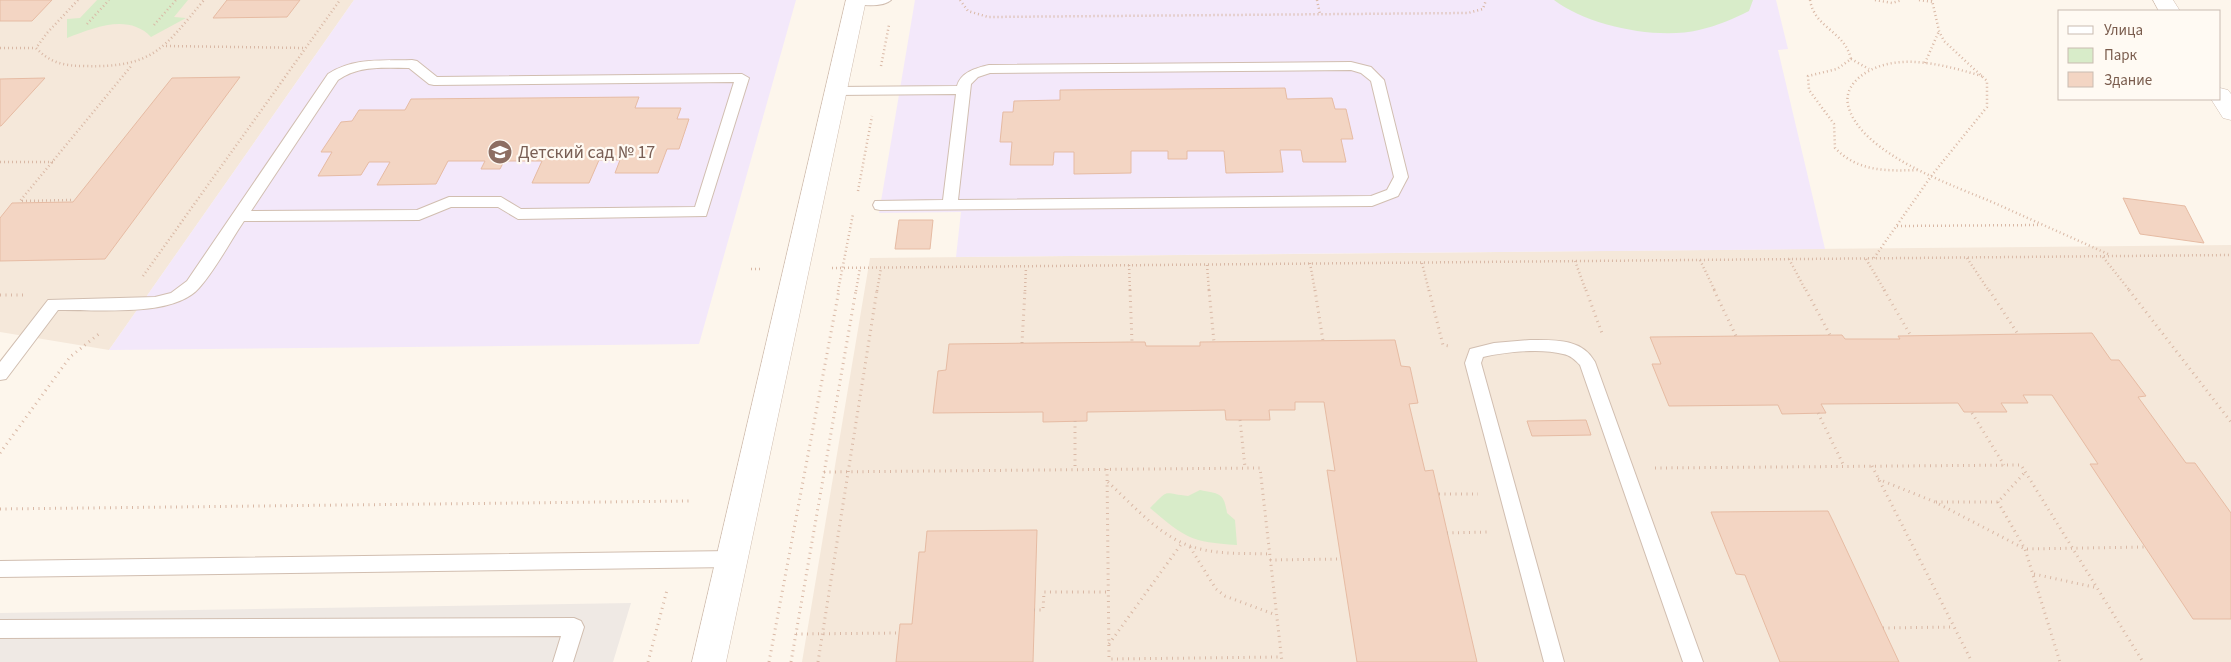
<svg xmlns="http://www.w3.org/2000/svg" width="2231" height="662" font-family="'Source Sans 3',sans-serif">
	<style>
		.residential { fill: #f5e8da }
		.industrial { fill: #efe9e4 }
		.education { fill: #f3e8fa }
		.green { fill: #d8ecc9 }
		.building { fill: #f3d5c3; stroke: #e6bba3 }
		.lines { fill: none; stroke-linecap: round; stroke-linejoin: round }
		.service-casing { stroke: #d1beb0; stroke-width: 2 }
		.minor-casing { stroke: #d1beb0; stroke-width: 1 }
		.path-far1 { stroke: #d9b8a5; stroke-width: 2.5; stroke-dasharray: 1 3; stroke-linecap: butt }
		.path { stroke: #d9b8a5; stroke-width: 3; stroke-dasharray: 1 4.5; stroke-linecap: butt }
		.service { fill: #fff; fill-rule: evenodd }
		.minor { fill: #fff; fill-rule: evenodd }
		.labels { text-anchor: middle; dominant-baseline: central; stroke-width: 4.5; stroke-linejoin: round; paint-order: stroke }
		.education-label { font-size: 18px; fill: #785e54; stroke: #fffaf3; text-anchor: start }
	</style>
	<rect width="100%" height="100%" fill="#fdf6ec"/>
	<!-- residential -->
	<path class="residential" d="M 0,0 L 354,0 L 109,350 L 0,332 Z
		M 2231,245 L 2231,662 L 802,662 L 870,258 Z"/>
	<!-- industrial -->
	<path class="industrial" d="M 631,603 L 613,662 L 0,662 L 0,613 Z"/>
	<!-- education -->
	<path class="education" d="M 354,0 L 796,0 L 699,344 L 109,350 Z
		M 915,0 L 1776,0 L 1788,49 L 1778,50 L 1825,249 L 956,257 L 961,212 L 879,213 Z"/>
	<!-- green -->
	<path class="green" d="M 97,0 L 188,0 L 174,17 L 186,18 L 151,37 C 128,13 94,28 67,38 L 67,19 L 80,18 Z
		M 1554,0 L 1753,0 L 1749,11 C 1733,19 1717,26 1699,30 C 1657,40 1588,26 1554,0 Z
		M 1200,490 C 1219,494 1224,492 1227,513 L 1235,520 L 1237,545 C 1191,542 1185,538 1150,508 C 1170,488 1162,493 1188,496 Z"/>
	<!-- building -->
	<path class="building" d="M 0,0 L 52,0 L 32,21 L 0,21 Z
		M 227,0 L 300,0 L 287,17 L 213,18 Z
		M 240,77 L 105,259 L 0,261 L 0,218 L 12,203 L 73,202 L 172,78 Z
		M 45,78 L 1,126 L 0,126 L 0,79 Z
		M 1285,88 L 1287,99 L 1332,98 L 1335,109 L 1346,109 L 1353,139 L 1341,139 L 1346,162 L 1303,162 L 1301,150 L 1280,150 L 1283,172 L 1226,173 L 1224,151 L 1187,151 L 1187,159 L 1168,159 L 1168,151 L 1131,151 L 1131,173 L 1074,174 L 1074,152 L 1054,152 L 1053,165 L 1010,165 L 1012,142 L 1000,142 L 1003,112 L 1013,112 L 1014,101 L 1060,100 L 1060,90 Z
		M 639,97 L 635,108 L 681,108 L 677,119 L 689,119 L 679,149 L 667,149 L 658,173 L 615,173 L 620,160 L 599,160 L 589,183 L 532,183 L 542,161 L 504,161 L 500,169 L 481,169 L 485,161 L 448,161 L 436,184 L 377,185 L 390,162 L 369,162 L 361,175 L 318,176 L 332,152 L 321,152 L 341,122 L 352,121 L 359,110 L 405,110 L 411,99 Z
		M 2123,198 L 2185,206 L 2204,243 L 2140,234 Z
		M 899,220 L 933,220 L 930,249 L 895,249 Z
		M 2092,333 L 2111,360 L 2119,360 L 2146,396 L 2138,397 L 2186,463 L 2195,463 L 2231,513 L 2231,619 L 2193,619 L 2090,464 L 2098,464 L 2052,395 L 2023,395 L 2028,403 L 2001,403 L 2007,412 L 1964,412 L 1958,403 L 1821,404 L 1826,413 L 1782,414 L 1778,405 L 1669,406 L 1652,364 L 1661,364 L 1650,337 L 1842,335 L 1845,339 L 1900,339 L 1898,336 Z
		M 1395,340 L 1401,366 L 1410,367 L 1418,403 L 1409,404 L 1425,471 L 1433,470 L 1477,662 L 1357,662 L 1327,470 L 1335,471 L 1324,402 L 1295,402 L 1295,410 L 1269,410 L 1270,420 L 1226,420 L 1225,410 L 1087,412 L 1087,421 L 1043,422 L 1043,412 L 933,413 L 938,371 L 946,370 L 949,344 L 1132,342 L 1145,342 L 1146,346 L 1200,346 L 1200,342 Z
		M 1586,420 L 1591,435 L 1532,436 L 1527,421 Z
		M 1828,511 L 1833,521 L 1899,662 L 1780,662 L 1745,575 L 1736,574 L 1711,512 Z
		M 1037,530 L 1033,662 L 896,662 L 900,624 L 912,624 L 919,552 L 925,552 L 927,531 Z"/>
	<g class="lines">
		<defs>
			<path id="service" d="M 850,0 L 891,0 C 884,7 857,7 850,0 Z
				M 412,60 L 417,61 L 437,77 L 742,74 L 749,78 L 706,216 L 518,219 L 498,207 L 451,207 L 419,220 L 244,221 C 229,243 216,269 199,288 C 173,318 96,309 58,310 L 6,379 L 0,380 L 0,362 L 48,300 L 155,297 L 171,293 L 187,281 L 328,74 C 354,57 383,61 412,60 ZM 409,68 L 429,84 L 434,85 L 734,82 L 695,207 L 521,209 L 501,197 L 449,197 L 417,210 L 251,211 L 338,80 C 359,65 384,68 409,68 Z
				M 1351,62 L 1371,67 L 1384,80 L 1408,177 L 1398,196 L 1372,206 L 880,210 L 875,209 L 873,205 L 875,201 L 943,200 L 956,94 L 835,95 L 828,91 L 835,87 L 957,86 C 961,72 976,68 989,65 ZM 1351,70 L 1361,73 L 1371,81 L 1394,177 L 1387,190 L 1371,196 L 958,200 L 971,84 L 978,77 L 990,73 Z
				M 1530,340 C 1553,340 1582,338 1595,362 L 1703,662 L 1683,662 L 1580,365 C 1575,360 1570,355 1563,354 C 1541,348 1505,352 1483,357 L 1481,363 L 1564,662 L 1544,662 L 1465,363 L 1470,349 L 1494,343 Z
				M 732,551 L 739,553 L 741,559 L 739,565 L 732,567 L 0,577 L 0,561 Z
				M 574,618 L 581,621 L 584,627 L 573,662 L 553,662 L 561,636 L 0,638 L 0,620 Z"/>
			<path id="minor" d="M 846,0 L 866,0 L 726,662 L 692,662 Z
				M 2153,0 L 2173,0 L 2180,11 L 2159,11 Z
				M 2220,88 L 2228,90 L 2231,94 L 2231,120 L 2223,118 L 2211,99 L 2220,99 Z"/>
		</defs>
		<!-- service casing -->
		<use href="#service" class="service-casing"/>
		<!-- minor casing -->
		<use href="#minor" class="minor-casing"/>
		<!-- path-far1 -->
		<path class="path-far1" d="M 78,0 L 47,33 L 36,48 C 50,63 65,66 84,66 C 153,68 163,49 204,0
			M 960,0 L 968,11 L 988,17 L 1468,13 L 1483,9 L 1486,0
			M 1317,0 L 1320,14
			M 1810,0 C 1815,29 1844,30 1851,59 L 1837,69 L 1808,76 L 1809,90 L 1834,124 L 1835,148 C 1858,172 1887,171 1918,170
			M 1875,0 L 1892,3 L 1902,0
			M 1919,0 L 1933,2
			M 87,24 L 109,0
			M 154,25 L 176,0
			M 166,46 L 306,48
			M 0,48 L 36,48
			M 1851,59 L 1869,69
			M 1925,63 L 1939,31
			M 881,66 L 889,25
			M 1982,76 C 1947,66 1901,52 1867,72 C 1855,79 1845,90 1848,105 C 1860,155 1956,186 1999,205 C 2036,222 2073,238 2110,255
			M 0,162 L 53,162
			M 858,191 L 872,116
			M 71,200 L 20,201 L 132,65
			M 1897,226 L 2040,225
			M 2103,257 L 2130,291
			M 1874,258 L 1932,175 L 1987,107 L 1987,81 L 1944,41 L 1939,31 L 1932,0
			M 1967,258 L 1989,291
			M 1789,259 L 1806,291
			M 1866,259 L 1885,291
			M 1700,260 L 1715,291
			M 1575,261 L 1586,291
			M 1310,263 L 1315,291
			M 1422,263 L 1429,291
			M 1129,265 L 1130,291
			M 1207,265 L 1209,291
			M 832,268 L 2231,255
			M 751,269 L 762,269
			M 143,276 L 340,0
			M 838,291 L 853,214
			M 856,291 L 860,268
			M 877,291 L 881,268
			M 1025,291 L 1026,267"/>
		<!-- path -->
		<path class="path" d="M 1130,290 L 1132,342
			M 1209,290 L 1214,342
			M 1315,290 L 1323,341
			M 1429,290 L 1443,345 L 1449,346
			M 1586,290 L 1603,336
			M 1714,290 L 1736,336
			M 1806,290 L 1830,335
			M 1884,290 L 1911,336
			M 1989,290 L 2018,334
			M 2129,290 L 2231,422
			M 0,295 L 25,295
			M 1022,343 L 1025,290
			M 1818,413 L 1844,466
			M 1972,413 L 2004,465
			M 1240,420 L 1245,467
			M 1075,421 L 1075,470
			M 0,453 L 70,357 L 100,333
			M 1872,466 L 1972,662
			M 1655,468 L 2021,465 L 2143,662
			M 1107,469 L 1109,659 L 1281,657
			M 824,472 L 1260,468 L 1282,662
			M 1878,479 L 1935,502 L 2025,549 L 2145,547
			M 1108,482 C 1133,505 1160,537 1193,547 C 1218,555 1245,553 1270,554
			M 1439,494 L 1478,494
			M 1936,502 L 1998,502 L 2026,471
			M 1998,502 L 2025,549 L 2060,662
			M 0,509 L 691,501
			M 1447,533 L 1487,532
			M 1190,547 L 1216,589 L 1225,596 L 1276,615
			M 1270,560 L 1341,559
			M 2034,574 L 2098,588
			M 1034,610 L 1043,610 L 1044,592 L 1108,592
			M 1883,628 L 1954,627
			M 796,634 L 900,633
			M 1109,644 L 1182,543
			M 648,662 L 667,590
			M 769,662 L 839,290
			M 791,662 L 856,290
			M 818,662 L 877,290"/>
		<!-- service -->
		<use href="#service" class="service"/>
		<!-- minor -->
		<use href="#minor" class="minor"/>
	</g>
	<!-- icons -->
	<defs>
		<symbol id="school-disc" viewBox="-11 -11 22 22"><circle r="9.5" fill="#8d6e63" stroke="#fffaf3"/><path d="M0-5L7-2L0 1L-7-2ZM-4 1L0 2.5L4 1V4Q0 6-4 4Z" fill="#fff"/></symbol>
	</defs>
	<g fill-rule="evenodd">
		<use href="#school-disc" x="486" y="138" width="28" height="28"/>
	</g>
	<g class="labels">
		<!-- education labels -->
		<g class="education-label">
			<text x="518" y="152">Детский сад № 17</text>
		</g>
	</g>
	<!-- legend -->
	<rect x="2058" y="10" width="162" height="90" fill="#fffaf3" stroke="#cabbb1"/>
	<rect x="2068" y="26" width="25" height="8" fill="#ffffff" stroke="#cabbb1"/>
	<text x="2104" y="35" font-size="15" fill="#7a5c4d">Улица</text>
	<rect x="2068" y="48" width="25" height="15" fill="#d8ecc9" stroke="#cabbb1"/>
	<text x="2104" y="60" font-size="15" fill="#7a5c4d">Парк</text>
	<rect x="2068" y="72" width="25" height="15" fill="#f3d5c3" stroke="#cabbb1"/>
	<text x="2104" y="85" font-size="15" fill="#7a5c4d">Здание</text>
</svg>
